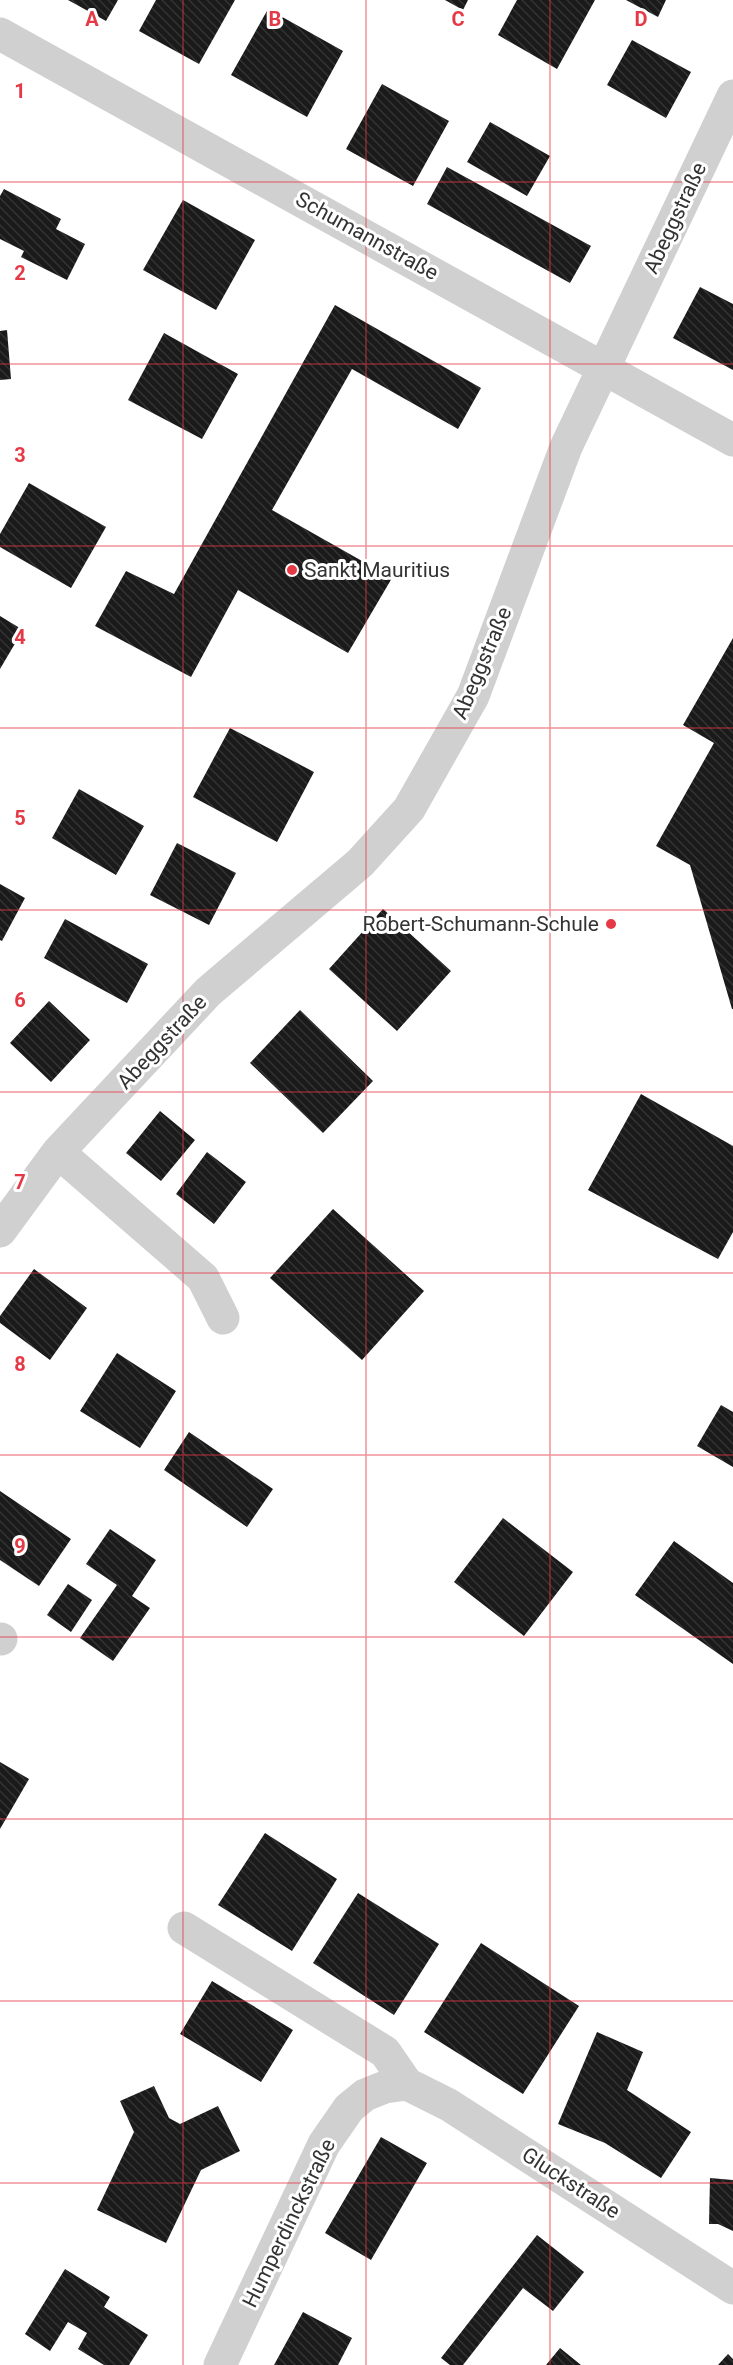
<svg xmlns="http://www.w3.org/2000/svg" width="733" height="2365" font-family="Roboto,sans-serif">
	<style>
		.building { fill: url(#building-back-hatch) }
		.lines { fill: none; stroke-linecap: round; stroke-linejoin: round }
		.minor { stroke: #d0d0d0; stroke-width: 33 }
		.grid { fill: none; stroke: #e63946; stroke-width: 1.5; stroke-opacity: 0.55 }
		.poi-dot { fill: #e63946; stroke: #fff; stroke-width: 2 }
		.labels { text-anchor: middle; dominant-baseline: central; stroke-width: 6; stroke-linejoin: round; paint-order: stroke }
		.street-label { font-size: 21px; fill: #333; stroke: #fff }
		.poi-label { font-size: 21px; fill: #333; stroke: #fff; text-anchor: start }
		.grid-label { font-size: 20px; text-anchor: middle; font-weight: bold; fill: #e63946; stroke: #fff; stroke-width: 6; stroke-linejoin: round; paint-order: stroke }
	</style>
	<defs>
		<pattern id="building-back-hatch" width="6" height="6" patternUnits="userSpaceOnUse" patternTransform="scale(1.5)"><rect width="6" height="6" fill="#1a1a1a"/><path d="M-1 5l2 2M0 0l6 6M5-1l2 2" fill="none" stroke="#333"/></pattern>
	</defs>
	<rect width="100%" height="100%" fill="#fff"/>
	<!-- building -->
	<path class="building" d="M 68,0 L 118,0 L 106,21 Z
		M 156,0 L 235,0 L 199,64 L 139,31 Z
		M 445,0 L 468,0 L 463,10 Z
		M 517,0 L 595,0 L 557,69 L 498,35 Z
		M 626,0 L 666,0 L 658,17 Z
		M 268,9 L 343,51 L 307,117 L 231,75 Z
		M 632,40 L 691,72 L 666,118 L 607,85 Z
		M 382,84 L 449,121 L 413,186 L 346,149 Z
		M 490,122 L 550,156 L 527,196 L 467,162 Z
		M 447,167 L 591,246 L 570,283 L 427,204 Z
		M 4,189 L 61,219 L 56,229 L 85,244 L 67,280 L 21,257 L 24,251 L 0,239 L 0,196 Z
		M 183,200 L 255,240 L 216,310 L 143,270 Z
		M 700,287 L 733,304 L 733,370 L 673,338 Z
		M 335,305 L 481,388 L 458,429 L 352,369 L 272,510 L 392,578 L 348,653 L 238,590 L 191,677 L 95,626 L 126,571 L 174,594 Z
		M 7,330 L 11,379 L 0,380 L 0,331 Z
		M 164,333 L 238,374 L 202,439 L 128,400 Z
		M 29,483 L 106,527 L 71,588 L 0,547 L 0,534 Z
		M 0,616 L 23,630 L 0,669 Z
		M 733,638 L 733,1009 L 732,1009 L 690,865 L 656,846 L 714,743 L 683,725 Z
		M 230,728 L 314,772 L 277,842 L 193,797 Z
		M 79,789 L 144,826 L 116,875 L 52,838 Z
		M 177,843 L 236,873 L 209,925 L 150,895 Z
		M 0,884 L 25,898 L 2,941 L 0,940 Z
		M 383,909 L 451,971 L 397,1031 L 329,969 Z
		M 65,919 L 148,964 L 127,1003 L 44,958 Z
		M 49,1001 L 90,1040 L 51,1082 L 10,1043 Z
		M 300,1010 L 373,1081 L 323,1133 L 250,1063 Z
		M 641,1094 L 733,1146 L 733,1232 L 718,1259 L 588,1190 Z
		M 160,1111 L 195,1140 L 161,1181 L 126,1153 Z
		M 207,1152 L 246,1182 L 214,1224 L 176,1194 Z
		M 333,1209 L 424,1291 L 362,1360 L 270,1278 Z
		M 34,1269 L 87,1308 L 50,1360 L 0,1323 L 0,1316 Z
		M 117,1353 L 176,1391 L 140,1448 L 80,1411 Z
		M 721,1405 L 733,1412 L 733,1467 L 697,1446 Z
		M 189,1432 L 273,1489 L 247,1527 L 164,1470 Z
		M 0,1491 L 71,1539 L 39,1586 L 0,1560 Z
		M 503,1518 L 573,1572 L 524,1636 L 454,1582 Z
		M 110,1529 L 156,1560 L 132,1596 L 150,1608 L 113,1661 L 80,1638 L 117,1585 L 86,1564 Z
		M 674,1541 L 733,1583 L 733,1664 L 635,1595 Z
		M 68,1584 L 92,1600 L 71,1632 L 47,1615 Z
		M 0,1762 L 29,1779 L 0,1829 Z
		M 265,1833 L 337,1879 L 292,1951 L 218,1905 Z
		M 358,1893 L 439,1944 L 394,2015 L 313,1963 Z
		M 481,1943 L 579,2006 L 523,2094 L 424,2032 Z
		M 212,1981 L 293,2030 L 261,2082 L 180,2034 Z
		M 597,2032 L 643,2052 L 627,2090 L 691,2132 L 661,2178 L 605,2143 L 558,2124 Z
		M 154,2086 L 169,2118 L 180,2124 L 218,2106 L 240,2151 L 201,2170 L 166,2243 L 97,2210 L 134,2132 L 120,2101 Z
		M 381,2137 L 427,2163 L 371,2260 L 325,2233 Z
		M 710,2178 L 733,2180 L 733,2231 L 718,2224 L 709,2224 Z
		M 537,2235 L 584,2272 L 553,2311 L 523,2288 L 463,2365 L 450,2365 L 441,2358 Z
		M 65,2269 L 110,2297 L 104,2307 L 148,2335 L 129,2365 L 104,2365 L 78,2349 L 87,2333 L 68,2322 L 50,2351 L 25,2334 Z
		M 303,2312 L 352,2338 L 338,2365 L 274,2365 Z
		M 560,2348 L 581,2365 L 546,2365 Z
		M 728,2354 L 733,2359 L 733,2365 L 718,2365 Z"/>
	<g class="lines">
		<!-- minor -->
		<path class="minor" d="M 0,34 L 733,440
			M 58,1152 L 203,1278 L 223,1318
			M 0,1231 L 58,1152 L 208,992 L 360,863 L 409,809 L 473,696 L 566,447 L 733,96
			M 0,1639 L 1,1639
			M 184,1928 L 385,2052 L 407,2084
			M 407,2084 L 449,2105 L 733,2288
			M 220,2365 L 324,2144 L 349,2108 L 365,2095 L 385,2087 L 407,2084"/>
	</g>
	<!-- grid -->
	<path class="grid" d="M 183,0 L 183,2365M 366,0 L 366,2365M 550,0 L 550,2365M 0,182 L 733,182M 0,364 L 733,364M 0,546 L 733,546M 0,728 L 733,728M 0,910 L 733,910M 0,1092 L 733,1092M 0,1273 L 733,1273M 0,1455 L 733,1455M 0,1637 L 733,1637M 0,1819 L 733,1819M 0,2001 L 733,2001M 0,2183 L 733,2183"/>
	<!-- markers -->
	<g class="poi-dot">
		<circle cx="292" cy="570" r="6"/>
		<circle cx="611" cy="924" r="6"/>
	</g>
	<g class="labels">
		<!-- street labels -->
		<g class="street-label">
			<text transform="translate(675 218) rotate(-65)">Abeggstraße</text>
			<text transform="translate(367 236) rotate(29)">Schumannstraße</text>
			<text transform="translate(482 663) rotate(-67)">Abeggstraße</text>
			<text transform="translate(162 1042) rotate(-47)">Abeggstraße</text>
			<text transform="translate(571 2183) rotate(33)">Gluckstraße</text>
			<text transform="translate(289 2223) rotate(-64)">Humperdinckstraße</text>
		</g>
		<!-- poi labels -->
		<g class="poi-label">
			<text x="304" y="570">Sankt Mauritius</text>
			<text x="599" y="924" text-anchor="end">Robert-Schumann-Schule</text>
		</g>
	</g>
	<g class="grid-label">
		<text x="92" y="26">A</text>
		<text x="275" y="26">B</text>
		<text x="458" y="26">C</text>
		<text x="641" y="26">D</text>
		<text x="20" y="98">1</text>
		<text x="20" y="280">2</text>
		<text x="20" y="462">3</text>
		<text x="20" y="644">4</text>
		<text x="20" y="825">5</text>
		<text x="20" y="1007">6</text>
		<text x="20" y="1189">7</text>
		<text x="20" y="1371">8</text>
		<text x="20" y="1553">9</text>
	</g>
</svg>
